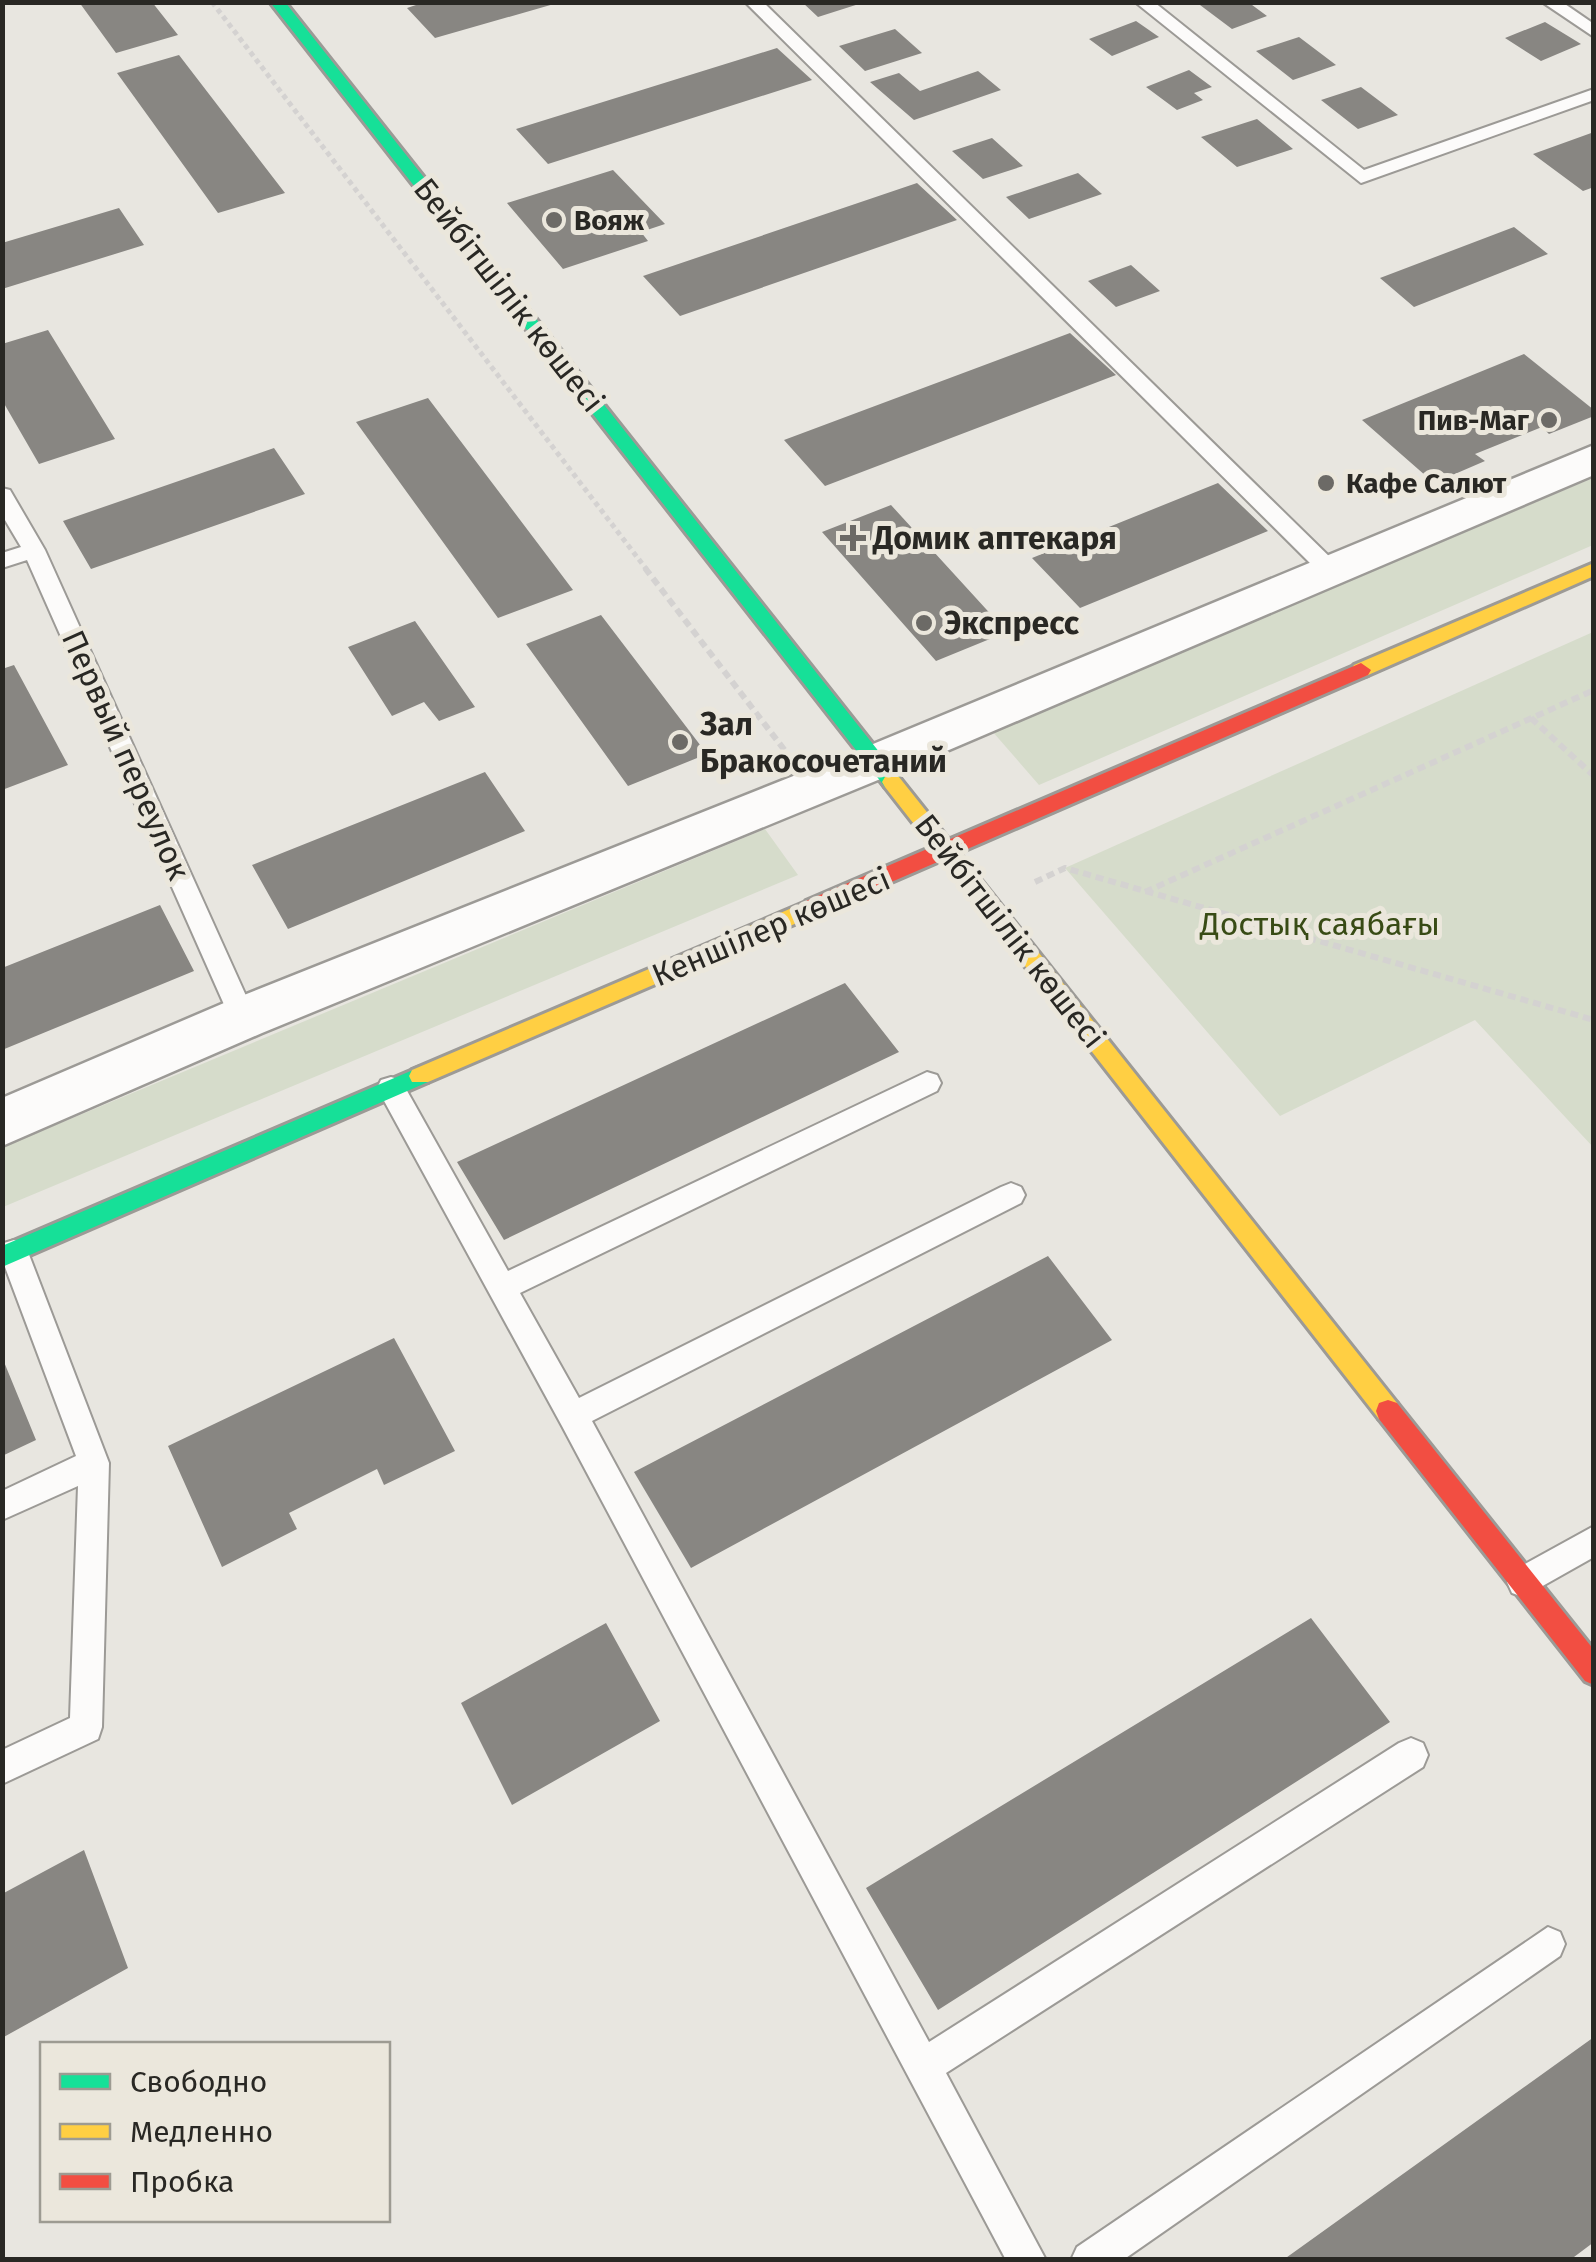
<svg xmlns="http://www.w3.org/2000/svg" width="1596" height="2262" font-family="'Fira Sans',sans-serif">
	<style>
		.green { fill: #d6dccb }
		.building { fill: #888682 }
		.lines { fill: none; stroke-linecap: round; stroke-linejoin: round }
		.lane-casing { stroke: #9c9a96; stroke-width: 4 }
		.street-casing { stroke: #9c9a96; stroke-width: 5 }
		.fast-casing { stroke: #9c9a96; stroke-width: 6 }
		.slow-casing { stroke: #9c9a96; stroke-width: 6 }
		.jam-casing { stroke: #9c9a96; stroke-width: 6 }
		.path-far1 { stroke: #d4d2d1; stroke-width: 5; stroke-dasharray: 5 4; stroke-linecap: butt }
		.path { stroke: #d4d2d1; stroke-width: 6; stroke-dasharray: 8 5; stroke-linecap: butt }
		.lane { fill: #fcfbfa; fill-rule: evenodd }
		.street { fill: #fcfbfa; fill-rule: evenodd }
		.fast { fill: #16e098; fill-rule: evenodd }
		.slow { fill: #ffcf43; fill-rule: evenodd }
		.jam { fill: #f24e42; fill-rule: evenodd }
		.poi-dot { fill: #6c6a66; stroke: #ebe7dc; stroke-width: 4 }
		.labels { text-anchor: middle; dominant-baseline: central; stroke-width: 10; stroke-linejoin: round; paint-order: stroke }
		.far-poi-label { font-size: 28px; font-weight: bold; fill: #292824; stroke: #ebe7dc; text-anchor: start }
		.street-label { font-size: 32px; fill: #292824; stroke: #ebe7dc }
		.poi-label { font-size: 32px; font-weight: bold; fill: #292824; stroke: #ebe7dc; text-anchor: start }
		.park-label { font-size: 32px; fill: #384b15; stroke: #ebe7dc }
	</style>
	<rect width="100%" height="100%" fill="#e8e6e0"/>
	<!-- green -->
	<path class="green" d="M 1593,478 L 1593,545 L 1039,785 L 992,731 Z
		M 1593,632 L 1593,1147 L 1475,1020 L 1280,1116 L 1065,868 Z
		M 765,829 L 798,875 L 3,1207 L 3,1147 Z"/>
	<!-- building -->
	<path class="building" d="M 79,2 L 152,2 L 178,35 L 116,53 Z
		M 425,2 L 554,2 L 554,4 L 435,38 L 407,8 Z
		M 802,2 L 862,2 L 862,3 L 818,17 Z
		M 1196,2 L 1248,2 L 1267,16 L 1232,29 Z
		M 1136,21 L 1159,37 L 1112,56 L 1089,39 Z
		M 1545,22 L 1581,44 L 1541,61 L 1505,38 Z
		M 895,29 L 922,53 L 865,71 L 839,46 Z
		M 1299,37 L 1336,65 L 1293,80 L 1256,51 Z
		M 777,48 L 812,80 L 548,164 L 516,129 Z
		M 179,55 L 285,193 L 218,213 L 117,73 Z
		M 1189,70 L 1212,87 L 1194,93 L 1203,100 L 1177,110 L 1146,87 Z
		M 978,71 L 1001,90 L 914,120 L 870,82 L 899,73 L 920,91 Z
		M 1361,87 L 1398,115 L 1358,129 L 1321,100 Z
		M 1257,119 L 1293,149 L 1237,167 L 1201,137 Z
		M 1594,132 L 1594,187 L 1583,191 L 1533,154 Z
		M 992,138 L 1023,166 L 983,179 L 952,151 Z
		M 613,170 L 665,224 L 641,232 L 648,241 L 563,269 L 507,203 Z
		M 1078,173 L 1102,194 L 1029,219 L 1006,197 Z
		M 917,183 L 957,220 L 680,316 L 643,276 Z
		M 119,208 L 144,245 L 2,289 L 2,243 Z
		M 1514,227 L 1548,254 L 1414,307 L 1380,278 Z
		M 1131,265 L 1160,291 L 1116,307 L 1088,281 Z
		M 48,330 L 115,439 L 39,464 L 2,400 L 2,344 Z
		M 1070,333 L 1116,375 L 825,486 L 784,440 Z
		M 1524,354 L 1594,410 L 1594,416 L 1549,434 L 1542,427 L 1475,454 L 1485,461 L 1434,483 L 1362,420 Z
		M 428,398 L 573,590 L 498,618 L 356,422 Z
		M 274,448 L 305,494 L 91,569 L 63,521 Z
		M 1218,483 L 1268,531 L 1080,608 L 1032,558 Z
		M 891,505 L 1007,632 L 936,661 L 822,532 Z
		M 601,615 L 707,754 L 628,786 L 526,644 Z
		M 415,621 L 475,707 L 439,721 L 424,702 L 392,716 L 348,647 Z
		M 14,665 L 68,765 L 2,790 L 2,669 Z
		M 485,772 L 525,831 L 288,929 L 252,865 Z
		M 160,905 L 194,971 L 2,1050 L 2,968 Z
		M 845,983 L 899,1052 L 504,1240 L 457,1162 Z
		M 1048,1256 L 1112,1340 L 691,1568 L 634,1472 Z
		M 394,1338 L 455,1451 L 384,1485 L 377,1469 L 289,1513 L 297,1529 L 222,1567 L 168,1446 Z
		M 2,1357 L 36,1440 L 2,1456 Z
		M 1311,1618 L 1390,1722 L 938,2010 L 866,1888 Z
		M 606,1623 L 660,1721 L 512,1805 L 461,1703 Z
		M 84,1850 L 128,1968 L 2,2038 L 2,1894 Z
		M 1594,2037 L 1594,2242 L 1570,2260 L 1283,2260 Z"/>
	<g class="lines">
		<defs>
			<path id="lane" d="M 745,2 L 763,2 L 1338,565 L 1341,570 L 1338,575 L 1322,575 Z
				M 1135,2 L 1154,2 L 1364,170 L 1594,89 L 1594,100 L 1361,183 Z
				M 1542,2 L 1562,2 L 1594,24 L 1594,37 Z
				M 2,488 L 10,490 L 45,550 L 256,1018 L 252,1025 L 243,1029 L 234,1025 L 230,1018 L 27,560 L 2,568 L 2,553 L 21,547 L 2,515 Z
				M 927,1072 L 937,1075 L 941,1083 L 937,1091 L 520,1293 L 579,1398 L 1001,1187 L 1011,1183 L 1021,1187 L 1025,1195 L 1021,1203 L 592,1421 L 929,2042 L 1399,1743 L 1411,1738 L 1423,1743 L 1428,1755 L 1423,1767 L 946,2073 L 1046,2260 L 1006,2260 L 562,1426 L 377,1088 L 381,1080 L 391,1077 L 401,1080 L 508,1271 Z
				M 14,1240 L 24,1243 L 28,1252 L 109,1463 L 102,1727 L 98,1739 L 2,1784 L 2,1750 L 70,1718 L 78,1486 L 2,1520 L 2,1491 L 76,1456 L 2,1259 L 4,1243 Z
				M 1594,1526 L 1594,1557 L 1523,1597 L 1512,1593 L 1507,1582 L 1512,1571 Z
				M 1548,1927 L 1560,1932 L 1565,1944 L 1560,1956 L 1123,2260 L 1071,2260 L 1077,2247 Z"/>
			<path id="street" d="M 1594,445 L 1594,475 L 895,773 L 262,1033 L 2,1146 L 2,1098 L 224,1003 L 861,749 Z"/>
			<path id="fast" d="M 270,2 L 285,2 L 899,777 L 902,782 L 899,787 L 885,787 Z
				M 420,1067 L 428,1070 L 431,1076 L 428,1082 L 2,1267 L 2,1246 Z"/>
			<path id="slow" d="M 1594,563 L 1594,576 L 1368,675 L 1361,677 L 1351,670 L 1354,665 Z
				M 892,775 L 899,777 L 1397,1403 L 1400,1411 L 1397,1419 L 1388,1422 L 1379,1419 L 885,787 L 882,782 L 885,777 Z
				M 813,899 L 823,907 L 820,913 L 428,1082 L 412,1082 L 409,1076 L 412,1070 Z"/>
			<path id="jam" d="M 1361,663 L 1371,670 L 1368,675 L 820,913 L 806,913 L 803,907 L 806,901 Z
				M 1388,1400 L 1397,1403 L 1594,1650 L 1594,1685 L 1585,1681 L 1379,1419 L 1376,1411 L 1379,1403 Z"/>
		</defs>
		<!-- lane casing -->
		<use href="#lane" class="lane-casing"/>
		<!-- street casing -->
		<use href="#street" class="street-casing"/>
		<!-- fast casing -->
		<use href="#fast" class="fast-casing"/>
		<!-- slow casing -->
		<use href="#slow" class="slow-casing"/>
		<!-- jam casing -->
		<use href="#jam" class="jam-casing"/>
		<!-- path-far1 -->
		<path class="path-far1" d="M 212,2 L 647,570"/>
		<!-- path -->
		<path class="path" d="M 645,568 L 786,752
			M 1531,718 L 1594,776
			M 1035,882 L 1065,868 L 1594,1020
			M 1145,892 L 1594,690"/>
		<!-- lane -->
		<use href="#lane" class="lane"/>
		<!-- street -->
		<use href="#street" class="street"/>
		<!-- fast -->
		<use href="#fast" class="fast"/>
		<!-- slow -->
		<use href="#slow" class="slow"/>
		<!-- jam -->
		<use href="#jam" class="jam"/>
	</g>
	<!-- markers -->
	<g class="poi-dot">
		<circle cx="554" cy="220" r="10"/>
		<circle cx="1549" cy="420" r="10"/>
		<circle cx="1326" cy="483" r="10"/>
		<path d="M848 523h10v10h10v10h-10v10h-10v-10h-10v-10h10z"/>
		<circle cx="924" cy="623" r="10"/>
		<circle cx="680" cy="742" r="10"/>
	</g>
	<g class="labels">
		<!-- far-poi labels -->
		<g class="far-poi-label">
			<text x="574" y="220">Вояж</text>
			<text x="1529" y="420" text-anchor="end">Пив-Маг</text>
			<text x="1346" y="483">Кафе Салют</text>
		</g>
		<!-- street labels -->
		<g class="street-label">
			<text transform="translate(509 295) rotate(52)">Бейбітшілік көшесі</text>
			<text transform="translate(126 755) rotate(66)">Первый переулок</text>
			<text transform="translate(771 927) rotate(-23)">Кеншілер көшесі</text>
			<text transform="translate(1010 931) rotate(52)">Бейбітшілік көшесі</text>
		</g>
		<!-- poi labels -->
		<g class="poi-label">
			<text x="873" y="538">Домик аптекаря</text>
			<text x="944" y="623">Экспресс</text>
			<text x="700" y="724">Зал<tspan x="700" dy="37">Бракосочетаний</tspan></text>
		</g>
		<!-- park labels -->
		<g class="park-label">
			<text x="1320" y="924">Достық саябағы</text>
		</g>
	</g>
	<!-- border -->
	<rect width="1596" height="2262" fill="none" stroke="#292824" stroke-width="10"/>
	<!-- legend -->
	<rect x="40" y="2042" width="350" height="180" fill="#ebe7dc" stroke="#9d9b92" stroke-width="2.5"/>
	<rect x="60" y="2074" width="50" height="15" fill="#16e098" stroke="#9d9b92" stroke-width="2.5"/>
	<text x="130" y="2092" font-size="30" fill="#292824">Свободно</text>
	<rect x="60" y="2124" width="50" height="15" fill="#ffcf43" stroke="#9d9b92" stroke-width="2.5"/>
	<text x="130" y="2142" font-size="30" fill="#292824">Медленно</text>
	<rect x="60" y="2174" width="50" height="15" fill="#f24e42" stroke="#9d9b92" stroke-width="2.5"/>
	<text x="130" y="2192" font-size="30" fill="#292824">Пробка</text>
</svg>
